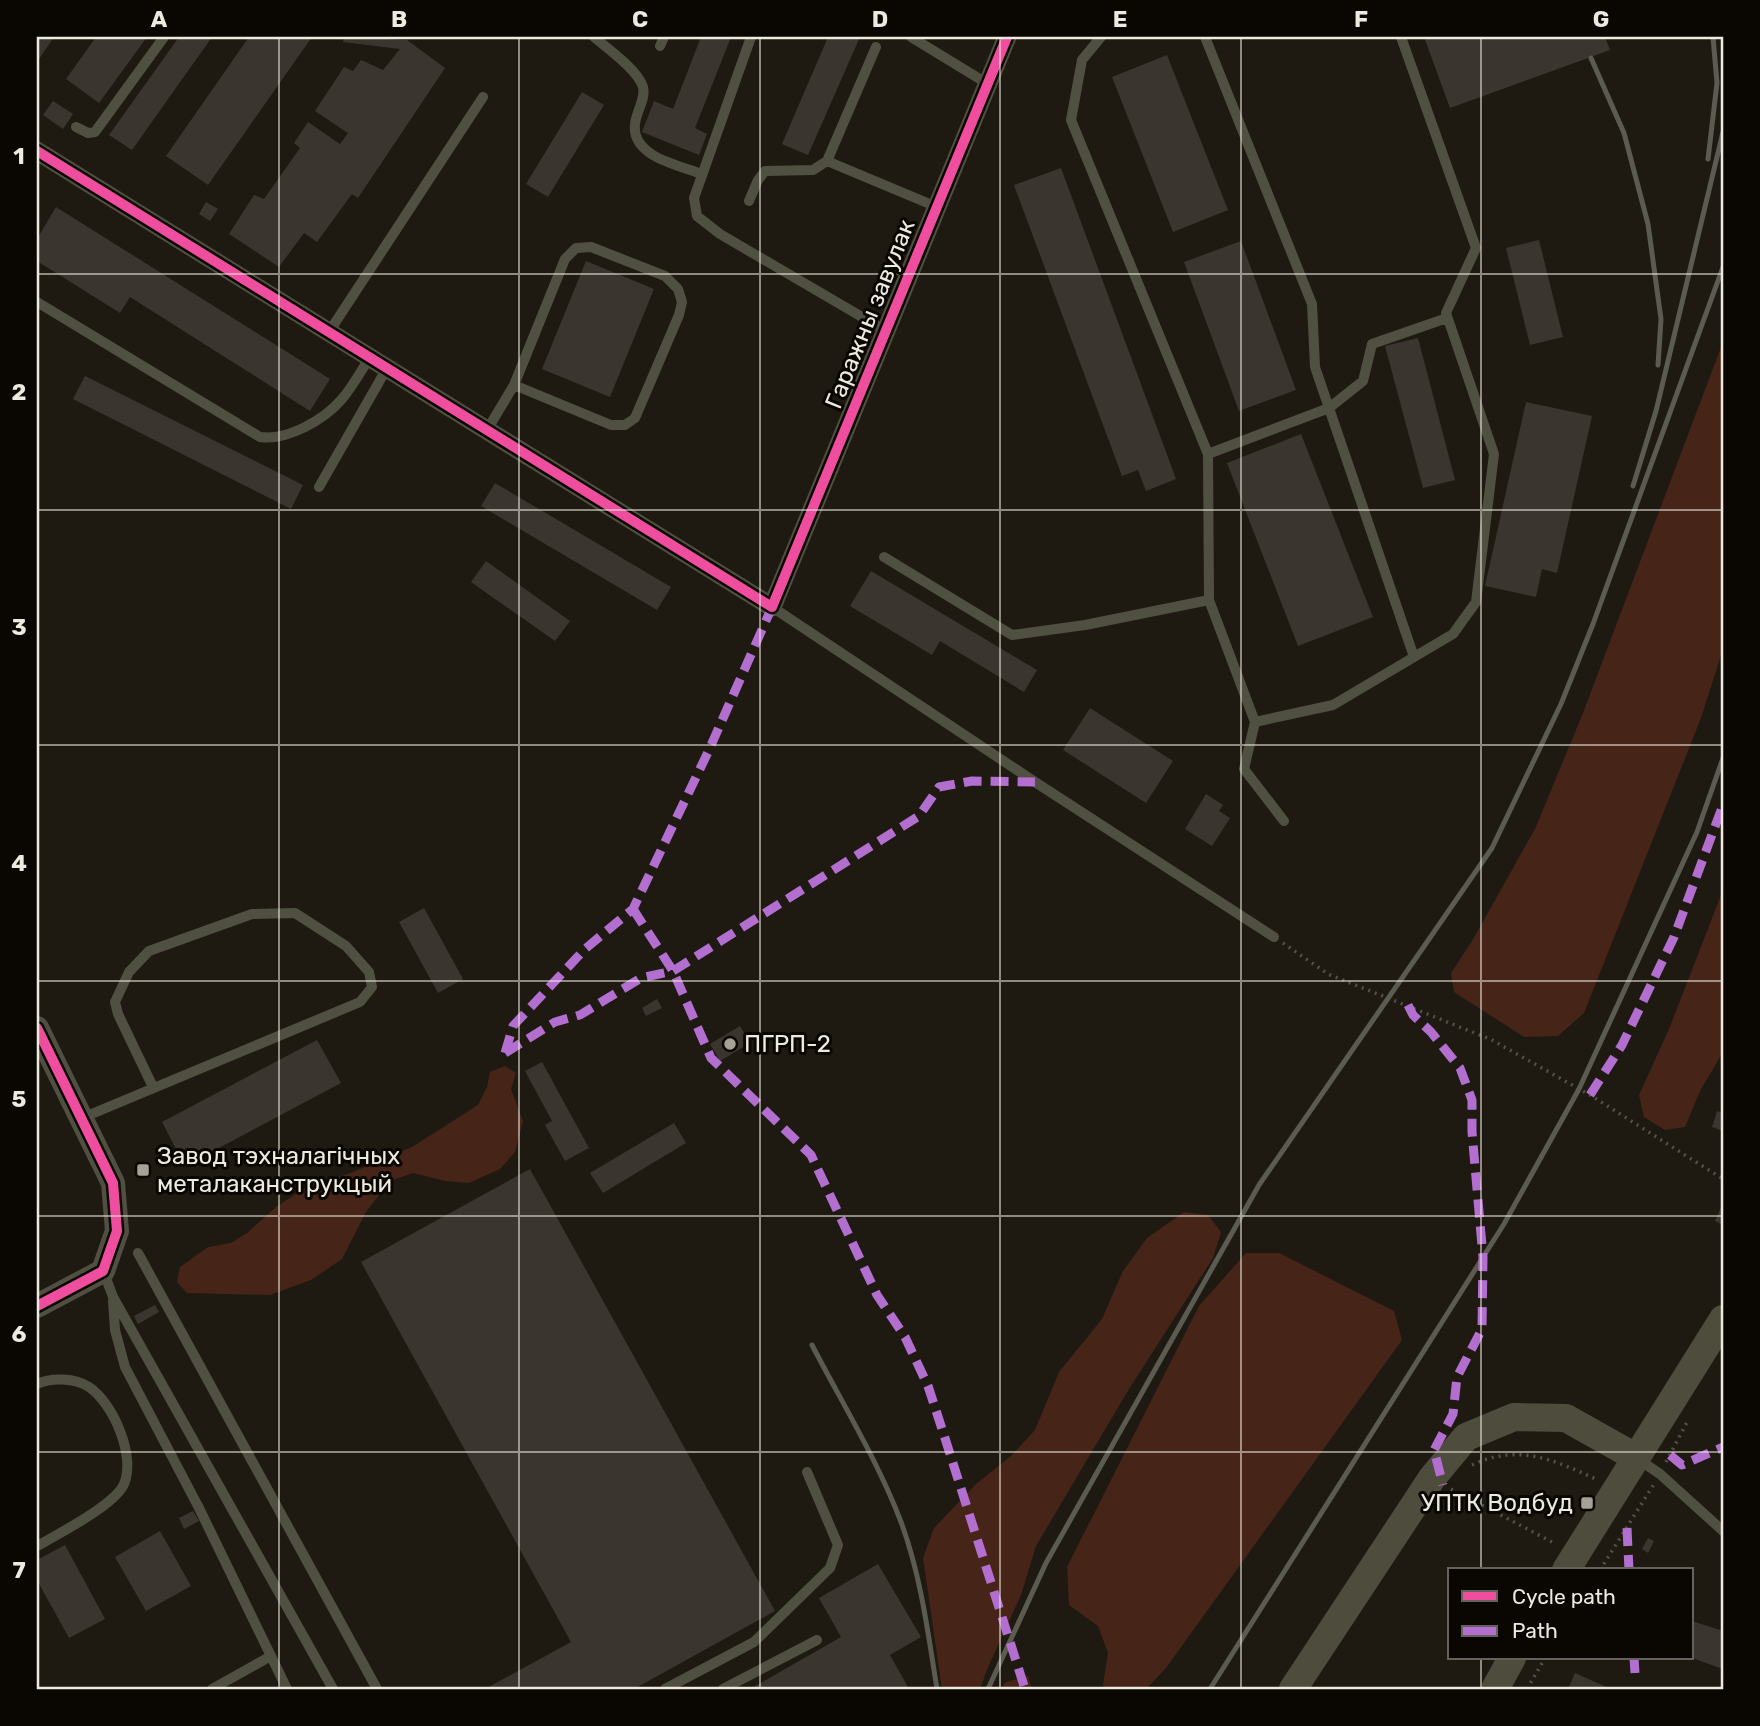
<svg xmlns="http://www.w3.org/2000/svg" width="1760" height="1726" font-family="Rubik,sans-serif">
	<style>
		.green { fill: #472418 }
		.building { fill: #3a362f }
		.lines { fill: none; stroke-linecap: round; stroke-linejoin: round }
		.path { stroke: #545248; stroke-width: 3.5; stroke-dasharray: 2 5; stroke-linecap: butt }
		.service { stroke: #505042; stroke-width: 10 }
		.minor { stroke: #505042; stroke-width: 19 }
		.tertiary { stroke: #505042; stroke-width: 24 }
		.secondary { stroke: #4e4d3d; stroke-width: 28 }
		.rail { stroke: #5c5b51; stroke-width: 5 }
		.quiet { stroke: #b36fd0; stroke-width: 9; stroke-dasharray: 18 9; stroke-linecap: butt }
		.cycleway-casing { stroke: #0a0703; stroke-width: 15 }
		.cycleway { stroke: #ef4d9e; stroke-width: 10 }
		.grid { fill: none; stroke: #eeeadf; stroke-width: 2; stroke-opacity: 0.55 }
		.poi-dot { fill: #a5a197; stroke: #0a0703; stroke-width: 2.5 }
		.labels { text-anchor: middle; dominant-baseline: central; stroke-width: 6; stroke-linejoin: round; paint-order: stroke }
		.street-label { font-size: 24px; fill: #eeeadf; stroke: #0a0703 }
		.poi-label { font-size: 24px; fill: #eeeadf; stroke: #0a0703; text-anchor: start }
		.neatline { fill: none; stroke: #eeeadf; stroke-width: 2.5 }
		.grid-label { font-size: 23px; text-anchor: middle; font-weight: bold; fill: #eeeadf }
	</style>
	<rect width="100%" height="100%" fill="#1e1a11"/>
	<!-- green -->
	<path class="green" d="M 1723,342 L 1723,649 L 1701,718 L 1584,1013 L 1558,1036 L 1524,1037 L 1454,992 L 1451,973 L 1472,941 L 1535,829 L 1583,713 Z
		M 1723,890 L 1723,1052 L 1700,1091 L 1685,1127 L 1665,1130 L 1644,1117 L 1639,1095 L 1669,1029 Z
		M 505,1066 L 516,1073 L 511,1089 L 523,1121 L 515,1152 L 500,1169 L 469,1183 L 445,1181 L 413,1173 L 390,1181 L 366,1212 L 342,1259 L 311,1280 L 270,1295 L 187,1293 L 177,1282 L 180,1267 L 208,1247 L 231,1243 L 247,1233 L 276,1207 L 308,1186 L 348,1174 L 412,1147 L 478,1105 L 487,1087 L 490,1072 Z
		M 1184,1212 L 1208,1215 L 1221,1232 L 1213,1258 L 1129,1389 L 1036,1546 L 1021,1595 L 988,1667 L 980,1689 L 942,1689 L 923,1558 L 934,1528 L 976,1484 L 1011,1456 L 1035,1430 L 1059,1372 L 1102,1319 L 1123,1271 L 1147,1238 Z
		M 1246,1253 L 1279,1253 L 1394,1311 L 1402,1340 L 1166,1668 L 1146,1689 L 1105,1689 L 1103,1685 L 1108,1653 L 1098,1626 L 1069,1605 L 1067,1567 L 1199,1306 Z
		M 1028,1676 L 1032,1689 L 1001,1689 L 1006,1682 Z"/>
	<!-- building -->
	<path class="building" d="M 37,37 L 54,37 L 37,62 Z
		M 96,37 L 147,37 L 99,103 L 66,79 Z
		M 179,37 L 212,37 L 132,150 L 109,135 Z
		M 249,37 L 312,37 L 208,185 L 166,156 Z
		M 344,37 L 407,40 L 445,68 L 358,198 L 352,194 L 317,242 L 304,233 L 279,267 L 229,234 L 254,195 L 264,199 L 300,148 L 294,143 L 308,122 L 340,144 L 348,133 L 315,111 L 344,67 L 353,71 L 361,60 L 383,70 L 400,49 L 343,42 Z
		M 701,37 L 731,37 L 695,128 L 707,134 L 699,155 L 642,132 L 654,101 L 673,109 Z
		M 828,37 L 860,37 L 808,155 L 782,144 Z
		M 1424,37 L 1605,37 L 1610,50 L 1450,108 Z
		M 1167,55 L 1228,210 L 1173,232 L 1112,77 Z
		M 582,92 L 604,105 L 548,197 L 526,184 Z
		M 53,101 L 73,114 L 63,129 L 43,115 Z
		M 1061,168 L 1176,479 L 1146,491 L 1138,470 L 1122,476 L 1014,185 Z
		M 206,202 L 218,209 L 210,221 L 199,214 Z
		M 56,207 L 330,379 L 310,411 L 130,297 L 120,313 L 37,261 L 37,239 Z
		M 1539,240 L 1563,337 L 1530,345 L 1506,248 Z
		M 1241,241 L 1296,390 L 1239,411 L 1184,262 Z
		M 586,261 L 654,289 L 610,397 L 542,369 Z
		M 1418,338 L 1455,480 L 1423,488 L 1385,346 Z
		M 85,376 L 303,485 L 291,509 L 73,399 Z
		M 1526,402 L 1592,416 L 1557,573 L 1542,569 L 1536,597 L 1485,586 Z
		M 1301,434 L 1373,617 L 1298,646 L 1227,463 Z
		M 495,483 L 671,587 L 657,610 L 481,506 Z
		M 486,561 L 570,621 L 555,641 L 471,582 Z
		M 871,571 L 1037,670 L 1024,692 L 940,641 L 932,655 L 850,606 Z
		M 1090,708 L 1173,761 L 1146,803 L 1063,750 Z
		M 1206,794 L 1223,805 L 1219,811 L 1230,818 L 1212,846 L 1185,829 Z
		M 424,908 L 463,979 L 438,993 L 399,922 Z
		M 657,999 L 662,1008 L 646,1016 L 642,1008 Z
		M 740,1026 L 750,1043 L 720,1061 L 710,1044 Z
		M 317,1040 L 341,1083 L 185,1166 L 162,1122 Z
		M 542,1062 L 589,1148 L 565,1161 L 545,1125 L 552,1121 L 525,1071 Z
		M 1717,1111 L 1723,1113 L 1723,1131 L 1712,1127 Z
		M 674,1123 L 686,1143 L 603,1193 L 590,1173 Z
		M 530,1169 L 775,1611 L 634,1689 L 485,1689 L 571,1642 L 361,1262 Z
		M 1721,1207 L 1723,1208 L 1723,1225 L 1715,1221 Z
		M 155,1305 L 159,1312 L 138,1324 L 134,1316 Z
		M 193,1511 L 199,1521 L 184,1529 L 179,1518 Z
		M 160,1531 L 191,1586 L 146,1611 L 115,1557 Z
		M 1648,1538 L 1654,1541 L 1648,1553 L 1642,1549 Z
		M 65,1545 L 105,1619 L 69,1638 L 37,1580 L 37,1560 Z
		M 878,1564 L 921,1637 L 890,1655 L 909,1689 L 750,1689 L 841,1637 L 819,1598 Z
		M 1692,1621 L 1723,1631 L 1723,1669 L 1692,1658 Z
		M 1575,1673 L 1611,1689 L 1568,1689 Z"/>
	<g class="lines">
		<!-- path -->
		<path class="path" d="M 1283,943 L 1328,974 L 1492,1040 L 1590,1095 L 1723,1179
			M 1666,1462 L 1687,1422
			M 1472,1465 C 1519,1443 1554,1460 1598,1480
			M 1451,1489 L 1556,1544
			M 1600,1570 L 1654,1484
			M 1527,1689 L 1545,1658"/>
		<!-- service -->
		<path class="service" d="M 594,37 C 607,48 638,70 643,87 C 646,99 636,112 635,124 C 631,157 679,165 702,174
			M 751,37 L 694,198 L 697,216 L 720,234 L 886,331
			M 911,37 L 988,84
			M 1101,37 L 1082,60 L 1071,120 L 1208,454 L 1209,600
			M 1205,37 L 1312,304 L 1315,367 L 1414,657
			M 660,46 L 664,37
			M 876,47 L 827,161 L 937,207
			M 76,127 L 88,133 L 95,132 L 164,37
			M 749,201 L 758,180 L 765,171 L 813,170 L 827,161
			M 37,302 L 260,437 C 287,441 324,420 342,399 C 353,386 361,371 370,357
			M 329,332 L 483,97
			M 487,430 L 514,385 L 565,259 L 576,248 L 591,247 L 665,276 L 678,289 L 682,302 L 679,315 L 635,418 L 625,425 L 611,425 L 514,385
			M 1208,454 L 1329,408 L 1363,381 L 1372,344 L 1447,318
			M 319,487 L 387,368
			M 884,557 L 1012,635 L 1085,625 L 1209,600 L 1255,722
			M 772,607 L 1035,782 L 1274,937
			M 1284,821 L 1244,769 L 1255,722 L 1333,705 L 1453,634 L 1476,602 L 1494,454 L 1446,313 L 1476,248 L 1401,37
			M 82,1118 L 360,1002 L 372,987 L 369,972 L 346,946 L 295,913 L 252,914 L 149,951 L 129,972 L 115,1002 L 118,1014 L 153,1087
			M 138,1253 L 377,1689
			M 104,1273 L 113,1297 L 333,1689
			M 113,1301 L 115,1330 L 125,1367 L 199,1508 L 287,1689
			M 37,1384 C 52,1377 75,1378 89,1387 C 113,1403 136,1456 124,1484 C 115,1505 58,1534 37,1546
			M 1638,1459 L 1660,1474 L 1723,1531
			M 212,1689 L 271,1656
			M 665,1689 L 754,1642 L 830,1568 L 838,1545 L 807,1472
			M 723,1689 L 817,1640"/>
		<!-- minor -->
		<path class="minor" d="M 37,151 L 772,607 L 1007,37"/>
		<!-- tertiary -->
		<path class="tertiary" d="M 37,1028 L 113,1183 L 117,1231 L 103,1271 L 37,1306"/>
		<!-- secondary -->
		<path class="secondary" d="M 1566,1570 L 1723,1319
			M 1293,1689 L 1432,1478 L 1466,1437 L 1514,1417 L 1566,1418 L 1637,1458
			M 1495,1689 L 1512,1658"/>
		<!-- rail -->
		<path class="rail" d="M 1591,58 L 1624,133 L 1648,224 L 1661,319 L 1658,365
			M 1708,159 L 1717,83 L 1713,37
			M 1633,486 L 1656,411 L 1723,132
			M 812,1345 C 842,1403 878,1461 901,1522 C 921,1576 928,1633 937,1689
			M 988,1689 L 1046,1563 L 1259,1185 L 1492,848 L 1561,704 L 1593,624 L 1723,267
			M 1210,1689 L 1504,1224 L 1579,1089 L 1697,832 L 1723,758"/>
		<!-- quiet -->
		<path class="quiet" d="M 633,909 L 673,971 L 711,1058 L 811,1155 L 877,1295 L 905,1337 L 928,1386 L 943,1432 L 1025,1689
			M 1408,1005 L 1413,1015 L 1431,1032 L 1460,1068 L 1472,1100 L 1472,1132 L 1483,1257 L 1482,1329 L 1457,1377 L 1453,1414 L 1434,1450 L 1443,1485
			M 505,1053 L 555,1022 L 580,1015 L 641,978 L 673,971 L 919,816 L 939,787 L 972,781 L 1035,782
			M 505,1053 L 513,1026 L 585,949 L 633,909 L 709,750 L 772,607
			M 1590,1095 L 1622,1045 L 1674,937 L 1723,805
			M 1670,1455 L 1682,1465 L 1723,1447
			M 1627,1528 L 1629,1570
			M 1634,1658 L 1635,1673"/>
		<defs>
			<path id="cycleway" d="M 37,151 L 772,607 L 1007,37
				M 37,1028 L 113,1183 L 117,1231 L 103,1271 L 37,1306"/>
		</defs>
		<!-- cycleway casing -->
		<use href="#cycleway" class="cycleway-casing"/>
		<!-- cycleway -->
		<use href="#cycleway" class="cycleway"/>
	</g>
	<!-- grid -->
	<path class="grid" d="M 279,37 L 279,1689M 519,37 L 519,1689M 760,37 L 760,1689M 1000,37 L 1000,1689M 1241,37 L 1241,1689M 1481,37 L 1481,1570M 37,274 L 1723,274M 37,510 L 1723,510M 37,745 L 1723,745M 37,981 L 1723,981M 37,1216 L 1723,1216M 37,1452 L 1723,1452M 1481,1658 L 1481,1689"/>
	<!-- markers -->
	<g class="poi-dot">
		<circle cx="730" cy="1044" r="7"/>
		<rect x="136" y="1163" width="14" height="14" rx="3.5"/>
		<rect x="1580" y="1496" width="14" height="14" rx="3.5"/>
	</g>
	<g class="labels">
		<!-- street labels -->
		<g class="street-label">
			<text transform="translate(870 314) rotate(-68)">Гаражны завулак</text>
		</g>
		<!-- poi labels -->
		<g class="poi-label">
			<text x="744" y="1044">ПГРП-2</text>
			<text x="157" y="1156">Завод тэхналагічных<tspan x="157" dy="28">металаканструкцый</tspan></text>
			<text x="1573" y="1503" text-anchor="end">УПТК Водбуд</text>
		</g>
	</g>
	<!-- border -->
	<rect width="1760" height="1726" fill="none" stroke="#0a0703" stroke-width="77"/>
	<!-- legend -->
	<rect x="1448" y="1568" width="245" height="91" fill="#0a0703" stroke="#65625b" stroke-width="2"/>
	<rect x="1462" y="1591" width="35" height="10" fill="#ef4d9e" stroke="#65625b" stroke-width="2"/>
	<text x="1512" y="1604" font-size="21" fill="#eeeadf">Cycle path</text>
	<rect x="1462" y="1626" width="35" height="10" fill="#b36fd0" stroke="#65625b" stroke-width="2"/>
	<text x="1512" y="1638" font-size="21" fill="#eeeadf">Path</text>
	<rect x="38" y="38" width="1684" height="1650" class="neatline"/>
	<g class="grid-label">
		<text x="159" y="27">A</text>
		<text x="399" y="27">B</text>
		<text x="640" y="27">C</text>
		<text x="880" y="27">D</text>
		<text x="1120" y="27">E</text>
		<text x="1361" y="27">F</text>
		<text x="1601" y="27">G</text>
		<text x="19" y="164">1</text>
		<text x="19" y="400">2</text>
		<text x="19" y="635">3</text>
		<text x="19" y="871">4</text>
		<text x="19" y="1107">5</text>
		<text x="19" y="1342">6</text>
		<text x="19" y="1578">7</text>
	</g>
</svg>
